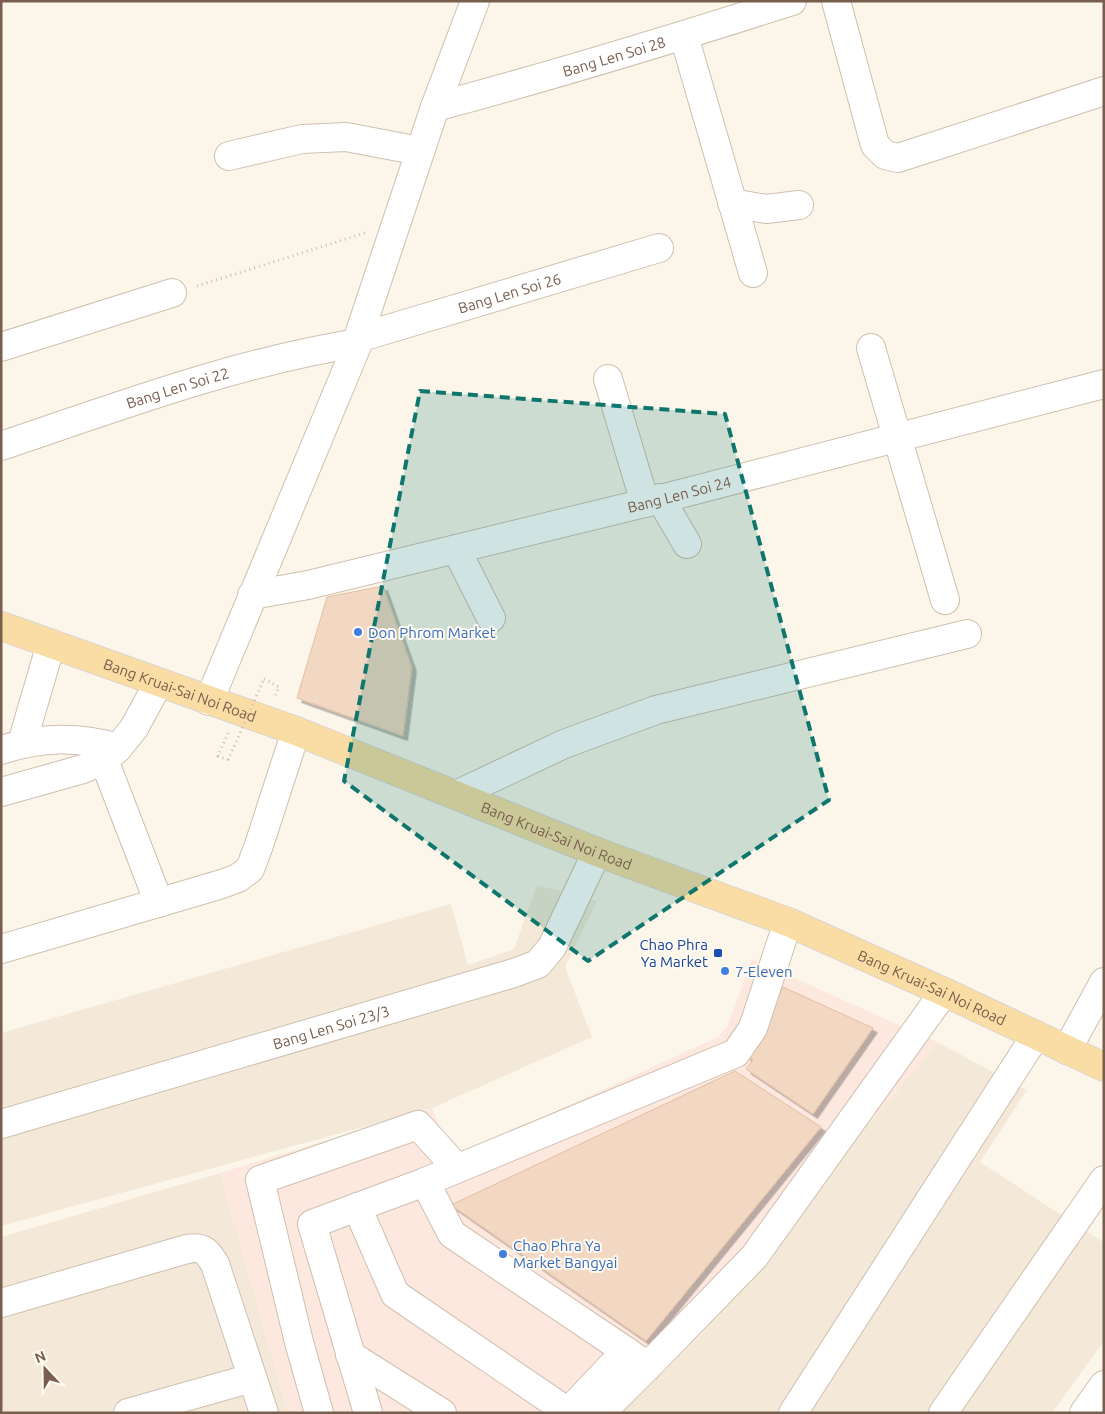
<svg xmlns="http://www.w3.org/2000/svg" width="1105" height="1414" font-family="Ubuntu,sans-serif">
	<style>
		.residential { fill: #f4e9d8 }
		.commercial { fill: #fce8de }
		.building { fill: #f2d7c2; stroke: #e4bea2; filter: url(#shadow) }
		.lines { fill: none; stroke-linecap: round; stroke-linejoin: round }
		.minor-casing { stroke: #cfbfaf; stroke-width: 30 }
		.major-casing { stroke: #dcd5d1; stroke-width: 30 }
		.path { stroke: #d7baa4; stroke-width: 3; stroke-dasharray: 1 4; stroke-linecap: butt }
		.minor { stroke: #fff; stroke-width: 28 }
		.major { stroke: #f9dda4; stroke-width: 28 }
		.path-bridge { stroke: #d7baa4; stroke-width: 3; stroke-dasharray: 1 4; stroke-linecap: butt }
		.marked { fill: #0f766e; fill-opacity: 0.2; stroke: #0f766e; stroke-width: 4; stroke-dasharray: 10 6; stroke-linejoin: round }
		.shop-dot { fill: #3f7fe0; stroke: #fffaf1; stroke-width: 2 }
		.transit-dot { fill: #1a4fb4; stroke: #fffaf1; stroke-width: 2 }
		.labels { text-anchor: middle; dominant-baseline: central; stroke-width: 4; stroke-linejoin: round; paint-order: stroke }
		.street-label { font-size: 15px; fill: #785e4d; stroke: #fffaf1 }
		.shop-label { font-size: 15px; fill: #366cbe; stroke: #fffaf1; text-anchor: start }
		.transit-label { font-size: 15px; fill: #164399; stroke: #fffaf1; text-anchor: end }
	</style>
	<defs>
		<filter id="shadow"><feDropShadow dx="4.5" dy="4.5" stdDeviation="0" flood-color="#0004"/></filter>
	</defs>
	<rect width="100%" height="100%" fill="#fcf6ea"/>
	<!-- residential -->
	<path class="residential" d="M 537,885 L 597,901 L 565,967 L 592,1037 L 432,1108 L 1,1226 L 1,1033 L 451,904 L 468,965 L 514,949 Z
		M 939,1043 L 1027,1090 L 980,1162 L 1104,1243 L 1104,1341 L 1052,1413 L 622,1413 L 702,1334 L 827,1171 Z
		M 220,1173 L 288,1413 L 1,1413 L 1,1237 Z"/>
	<!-- commercial -->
	<path class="commercial" d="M 752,959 L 939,1043 L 827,1171 L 702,1334 L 622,1413 L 288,1413 L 220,1173 L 432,1108 L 454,1158 L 718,1037 L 728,1025 Z"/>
	<!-- building -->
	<path class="building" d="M 383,586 L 412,667 L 403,736 L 297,698 L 327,597 Z
		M 783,987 L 873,1028 L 813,1114 L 746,1069 L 753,1060 L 746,1056 Z
		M 735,1071 L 821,1127 L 646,1341 L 451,1205 Z"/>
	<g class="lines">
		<defs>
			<g id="minor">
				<path d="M 836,1 L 875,145 L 885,155 L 898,158 L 1104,91"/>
				<path d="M 684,36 L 753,273"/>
				<path id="s1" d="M 435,107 C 555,75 673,39 792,1"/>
				<path d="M 229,156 L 302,139 L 346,137 L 420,151"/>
				<path d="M 732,203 L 766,209 L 799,205"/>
				<path id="s2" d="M 358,338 L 659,248"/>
				<path d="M 1,347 L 172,293"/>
				<path d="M 871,348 L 945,600"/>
				<path d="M 608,379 L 645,503"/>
				<path id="s3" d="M 1,446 C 117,407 237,362 358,343"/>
				<path d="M 660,498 L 687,544"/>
				<path d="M 456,549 L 491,618"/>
				<path id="s4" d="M 252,595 L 308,585 L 645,503 L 1104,384"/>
				<path d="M 209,701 L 358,343 L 358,338 L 435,107 L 475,1"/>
				<path d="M 22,743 L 51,644"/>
				<path d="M 1,750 C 41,737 78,736 118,748"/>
				<path d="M 104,760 L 159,903"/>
				<path d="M 1,792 L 83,769 L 104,760 L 118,748 L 134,728 L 158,684"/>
				<path d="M 456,795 L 564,744 L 656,710 L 967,634"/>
				<path d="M 1,949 L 222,884 L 238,878 L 250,869 L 259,845 L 296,731"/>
				<path d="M 1067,1050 L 1104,982"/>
				<path id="s5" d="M 1,1124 L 514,973 L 538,964 L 552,947 L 597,852"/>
				<path d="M 357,1207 L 395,1294 L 568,1412"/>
				<path d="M 1,1303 L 187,1249 C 203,1246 207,1251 215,1264 L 264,1413"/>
				<path d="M 350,1355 L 442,1413"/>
				<path d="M 648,1366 L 452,1234 L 425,1182 L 736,1053 L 753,1028 L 788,922"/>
				<path d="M 128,1413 L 252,1378"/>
				<path d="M 319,1413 L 299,1342 L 260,1180 L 418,1125 L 457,1168"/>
				<path d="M 368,1413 L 312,1224 L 425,1182"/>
				<path d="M 567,1413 L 626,1351"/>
				<path d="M 601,1413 L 648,1366 L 754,1257 L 944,992"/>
				<path d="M 793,1413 L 1036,1035"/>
				<path d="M 943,1413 L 1104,1180"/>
				<path d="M 1084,1413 L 1104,1385"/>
			</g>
			<g id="major">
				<path id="s6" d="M 1,626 L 296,731 L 597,852 L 788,922 L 944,992 L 1104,1067"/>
			</g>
		</defs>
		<!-- minor casing -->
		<use href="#minor" class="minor-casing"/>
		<!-- major casing -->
		<use href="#major" class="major-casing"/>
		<!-- path -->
		<path class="path" d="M 197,286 L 365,233
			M 264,679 L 279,687 L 275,696
			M 228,733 L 218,756 L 228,760"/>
		<!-- minor -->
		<use href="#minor" class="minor"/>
		<!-- major -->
		<use href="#major" class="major"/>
		<!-- path-bridge -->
		<path class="path-bridge" d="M 228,760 L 264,679"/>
	</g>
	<!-- marked area -->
	<path class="marked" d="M 420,391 L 725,414 L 829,800 L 588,961 L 344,781 Z"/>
	<!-- markers -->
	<g class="shop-dot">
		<circle cx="358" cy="632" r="5"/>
		<circle cx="725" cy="971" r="5"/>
		<circle cx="503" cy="1254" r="5"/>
	</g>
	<rect class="transit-dot" x="713" y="948" width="10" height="10" rx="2.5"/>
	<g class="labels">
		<!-- street labels -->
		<g class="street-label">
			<text stroke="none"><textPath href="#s1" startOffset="186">Bang Len Soi 28</textPath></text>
			<text stroke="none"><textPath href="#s2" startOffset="158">Bang Len Soi 26</textPath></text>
			<text stroke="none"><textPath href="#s3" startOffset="186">Bang Len Soi 22</textPath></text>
			<text stroke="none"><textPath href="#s4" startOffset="439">Bang Len Soi 24</textPath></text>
			<text stroke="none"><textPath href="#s6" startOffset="190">Bang Kruai-Sai Noi Road</textPath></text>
			<text stroke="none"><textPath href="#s6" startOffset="594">Bang Kruai-Sai Noi Road</textPath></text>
			<text stroke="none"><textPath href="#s6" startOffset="999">Bang Kruai-Sai Noi Road</textPath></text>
			<text stroke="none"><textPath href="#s5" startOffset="344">Bang Len Soi 23/3</textPath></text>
		</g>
		<!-- shop labels -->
		<g class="shop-label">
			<text x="368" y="632">Don Phrom Market</text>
			<text x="735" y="971">7-Eleven</text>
			<text x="513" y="1245">Chao Phra Ya<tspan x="513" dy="17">Market Bangyai</tspan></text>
		</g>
		<!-- transit labels -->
		<g class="transit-label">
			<text x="708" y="944">Chao Phra<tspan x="708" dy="17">Ya Market</tspan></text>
		</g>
	</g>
	<!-- border -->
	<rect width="1105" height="1414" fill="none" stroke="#785e4d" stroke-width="5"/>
	<!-- north arrow -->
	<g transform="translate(45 1369) rotate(338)" stroke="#fffaf1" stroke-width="4" paint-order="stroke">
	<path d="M0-4L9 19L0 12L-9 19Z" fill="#785e4d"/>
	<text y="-8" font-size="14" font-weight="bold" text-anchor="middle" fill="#785e4d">N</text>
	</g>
</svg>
